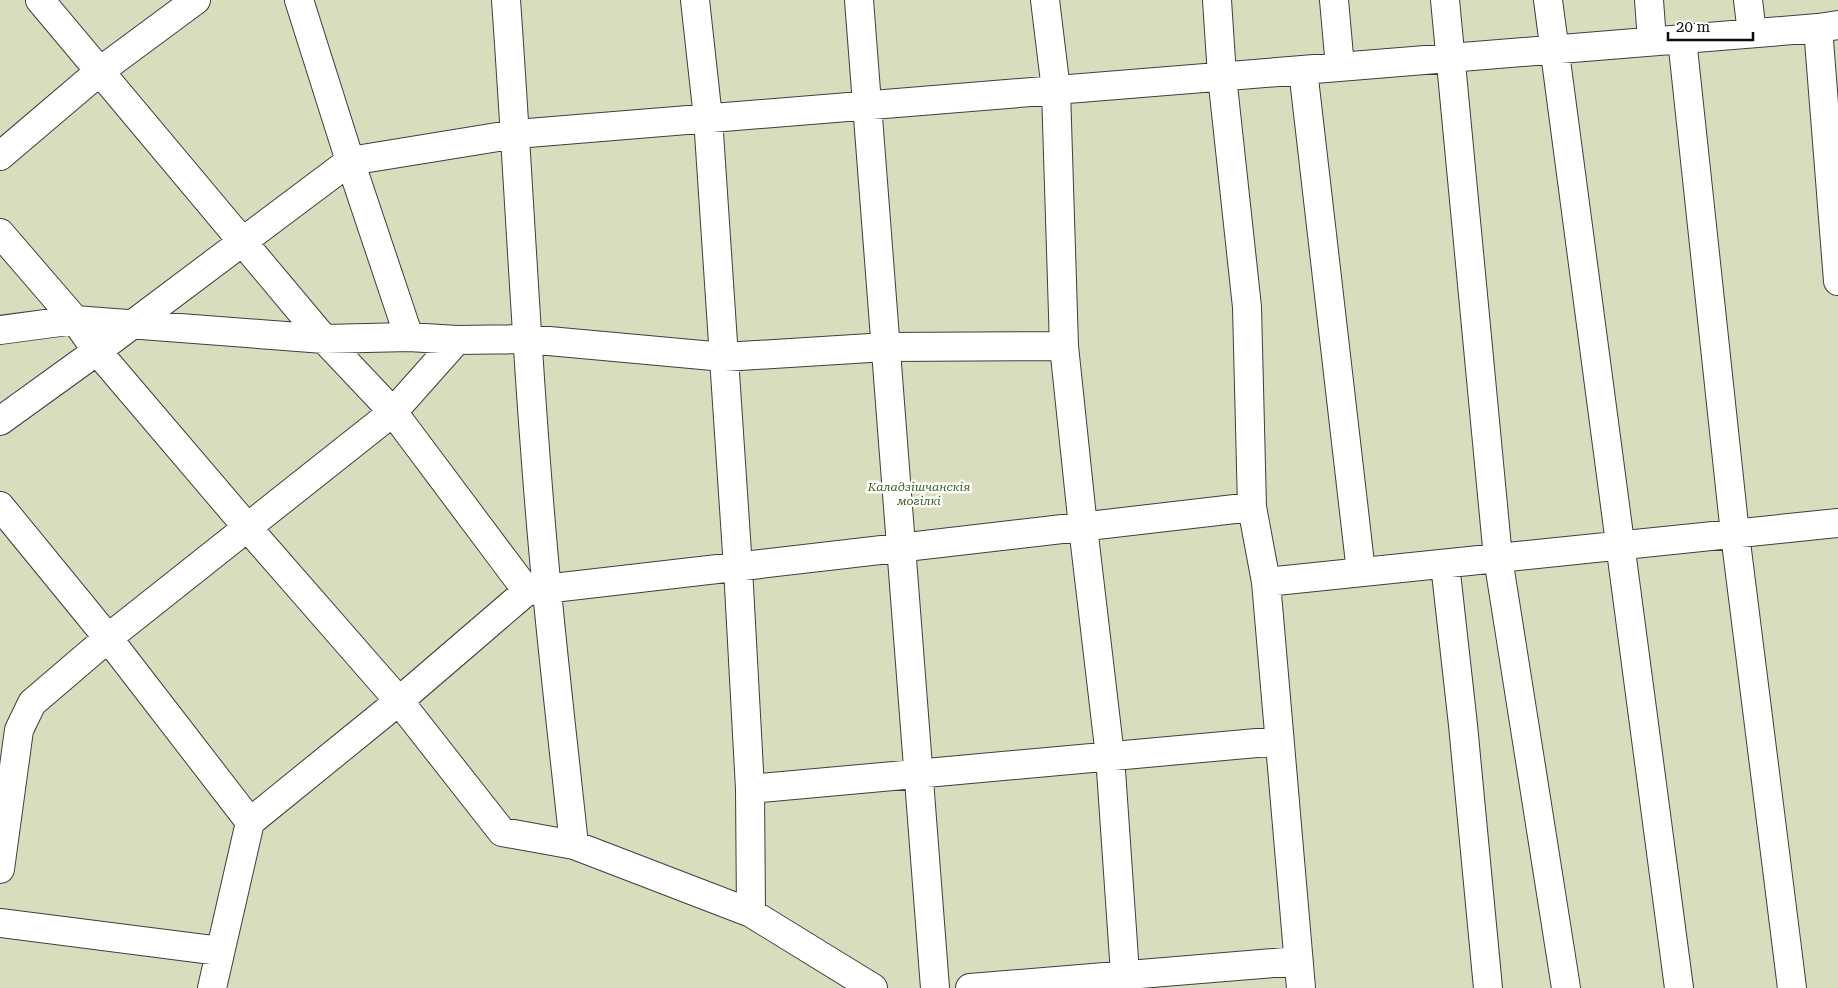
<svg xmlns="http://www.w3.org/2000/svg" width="1838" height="988" font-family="'Roboto Serif',serif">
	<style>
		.cemetery { fill: #d9ddbd }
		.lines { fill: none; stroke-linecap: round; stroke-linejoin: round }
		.minor-casing { stroke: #3e3e3e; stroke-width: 30 }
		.minor { stroke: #fff; stroke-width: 28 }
		.labels { text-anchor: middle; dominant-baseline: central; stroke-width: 5; stroke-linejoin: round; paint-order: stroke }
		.park-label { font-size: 12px; font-style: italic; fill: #385d20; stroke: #fff }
	</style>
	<rect width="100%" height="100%" fill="#fef6e9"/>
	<!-- cemetery -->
	<path class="cemetery" d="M 0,0 L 1838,0 L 1838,988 L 0,988 Z"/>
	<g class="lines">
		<defs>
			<path id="minor" d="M 40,0 L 324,339 L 393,412 L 527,591
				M 299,0 L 350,161 L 409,337
				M 506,0 C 520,197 528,394 547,591 C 555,675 565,760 574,845
				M 695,0 L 708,118 L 738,568 L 750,789 L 751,913
				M 859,0 L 935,988
				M 1045,0 L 1056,90 L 1064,346 L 1083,527 L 1110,756 L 1126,988
				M 1217,0 L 1222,76 L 1247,307 L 1252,507 L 1266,582 L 1301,988
				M 1334,0 L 1340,67
				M 1445,0 L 1498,558 L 1566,988
				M 1548,0 L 1679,988
				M 1649,0 L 1652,41
				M 1748,0 L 1752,33
				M 1818,28 L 1838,281
				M 1682,39 L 1735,534 L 1792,988
				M 1303,70 L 1361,572
				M 0,156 L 100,71 L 196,0
				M 0,233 L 75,320 L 97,351 L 247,527 L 399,701 L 502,832 L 574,845 L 751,913 L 873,988
				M 0,330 L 75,320 L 324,339 L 409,337 L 457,340 L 527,339 L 724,357 L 886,347 L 1064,346
				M 0,421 L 97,351 L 350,161 L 516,134 L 1818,28 L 1838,25
				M 0,506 L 108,638 L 250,822
				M 1445,564 L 1463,725 L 1488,988
				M 1266,582 L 1838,523
				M 750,789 L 1279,741
				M 0,869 L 19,730 L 32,703 L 108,638 L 393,412 L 457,340
				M 0,923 L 220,951
				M 212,988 L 250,822 L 399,701 L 527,591 L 1252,507
				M 970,988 L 1298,961"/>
		</defs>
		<!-- minor casing -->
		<use href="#minor" class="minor-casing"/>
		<!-- minor -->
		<use href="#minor" class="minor"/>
	</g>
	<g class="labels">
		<!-- park labels -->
		<g class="park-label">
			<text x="919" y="487">Каладзішчанскія<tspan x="919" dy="14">могілкі</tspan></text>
		</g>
	</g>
	<!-- scale -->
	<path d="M1668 32v8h85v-8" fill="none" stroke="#0b0b0b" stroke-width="2.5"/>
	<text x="1676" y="32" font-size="15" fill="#0b0b0b" stroke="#ffffff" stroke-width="4" paint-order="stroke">20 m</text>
</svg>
